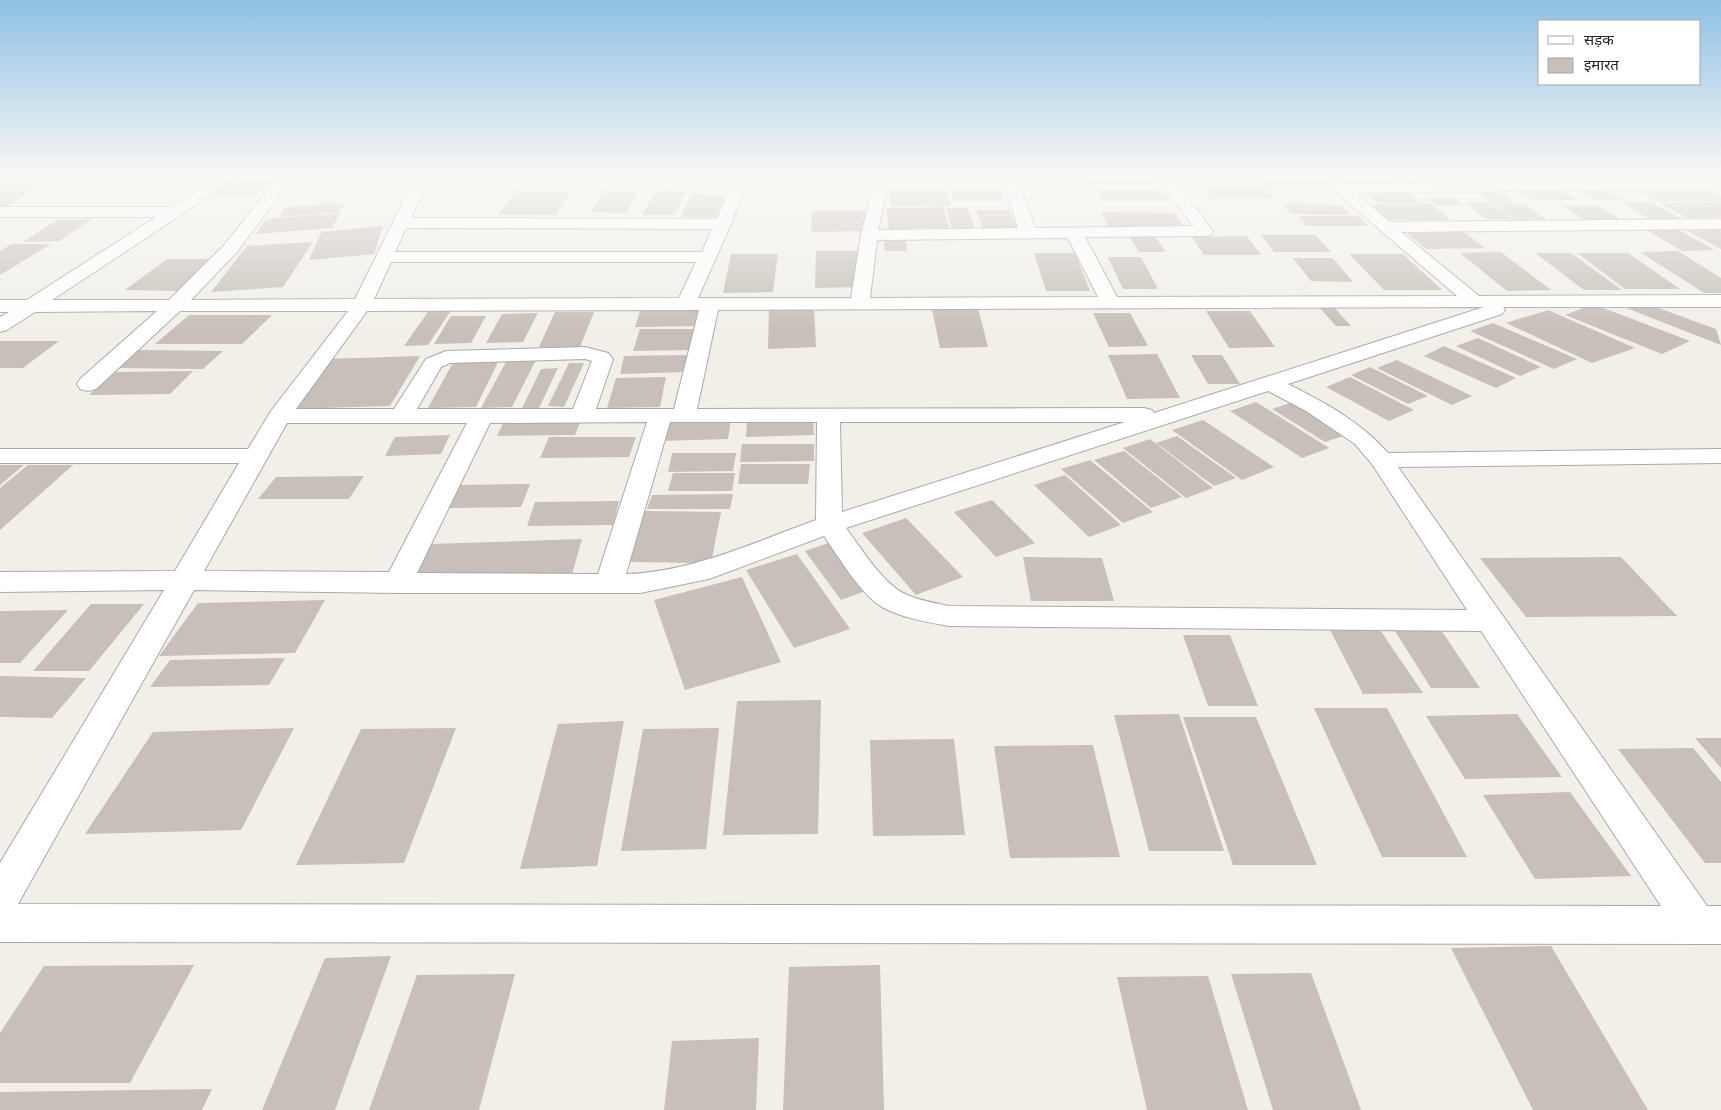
<svg xmlns="http://www.w3.org/2000/svg" width="1721" height="1110" font-family="Signika,'Noto Sans Devanagari',sans-serif">
	<style>
		.building { fill: #c7bfb8 }
		.lines { fill: none; stroke-linecap: round; stroke-linejoin: round }
		.street-casing { stroke: #a9a9a9; stroke-width: 2 }
		.street { fill: #fff; fill-rule: evenodd }
	</style>
	<rect width="100%" height="100%" fill="#f2efe9"/>
	<!-- building -->
	<path class="building" d="M 312,178 L 355,178 L 355,179 L 309,182 Z
		M 1086,178 L 1148,178 L 1153,185 L 1090,185 Z
		M 1256,178 L 1323,178 L 1327,182 L 1259,181 Z
		M 1345,178 L 1382,178 L 1391,185 L 1353,185 Z
		M 1475,178 L 1521,178 L 1530,183 L 1484,184 Z
		M 1527,178 L 1555,178 L 1563,182 L 1535,182 Z
		M 1581,178 L 1596,178 L 1604,182 L 1588,182 Z
		M 1610,178 L 1628,178 L 1636,182 L 1618,182 Z
		M 1632,178 L 1656,178 L 1665,183 L 1641,183 Z
		M 272,181 L 256,195 L 211,196 L 229,182 Z
		M 0,183 L 46,183 L 0,209 Z
		M 1262,183 L 1326,183 L 1331,188 L 1266,188 Z
		M 1513,187 L 1557,187 L 1578,200 L 1533,200 Z
		M 1573,187 L 1600,187 L 1623,200 L 1596,200 Z
		M 1203,188 L 1267,188 L 1276,199 L 1211,199 Z
		M 1403,188 L 1420,203 L 1378,203 L 1361,189 Z
		M 1702,188 L 1721,197 L 1721,201 L 1658,201 L 1634,189 Z
		M 889,189 L 946,189 L 951,206 L 891,206 Z
		M 1096,189 L 1163,190 L 1170,201 L 1102,201 Z
		M 1472,189 L 1494,189 L 1515,203 L 1492,203 Z
		M 951,190 L 1001,190 L 1005,201 L 954,201 Z
		M 516,191 L 571,191 L 556,215 L 498,215 Z
		M 604,191 L 638,191 L 626,213 L 591,212 Z
		M 656,191 L 686,192 L 674,215 L 642,215 Z
		M 691,194 L 726,195 L 716,217 L 681,217 Z
		M 1453,197 L 1464,205 L 1435,205 L 1425,198 Z
		M 1489,202 L 1512,219 L 1487,219 L 1465,203 Z
		M 1621,202 L 1651,202 L 1683,220 L 1651,220 Z
		M 1721,202 L 1721,217 L 1688,218 L 1660,203 Z
		M 345,203 L 339,212 L 279,217 L 285,207 Z
		M 1282,204 L 1341,205 L 1351,215 L 1291,214 Z
		M 1367,204 L 1431,204 L 1451,220 L 1385,220 Z
		M 1493,204 L 1523,204 L 1547,219 L 1516,220 Z
		M 1563,206 L 1598,206 L 1622,220 L 1586,221 Z
		M 944,207 L 949,228 L 889,229 L 886,208 Z
		M 946,208 L 968,208 L 975,230 L 952,230 Z
		M 976,210 L 1009,210 L 1018,229 L 983,230 Z
		M 812,211 L 865,211 L 868,231 L 811,232 Z
		M 1101,212 L 1174,213 L 1185,229 L 1109,229 Z
		M 340,213 L 332,228 L 256,234 L 266,219 Z
		M 1298,216 L 1358,216 L 1368,226 L 1306,226 Z
		M 92,219 L 59,241 L 23,242 L 57,220 Z
		M 383,226 L 374,254 L 309,260 L 321,232 Z
		M 1460,229 L 1485,248 L 1426,249 L 1403,230 Z
		M 1647,230 L 1679,230 L 1715,250 L 1682,251 Z
		M 1719,230 L 1721,231 L 1721,249 L 1688,231 Z
		M 1128,235 L 1154,235 L 1166,252 L 1139,252 Z
		M 1261,235 L 1315,235 L 1331,252 L 1274,252 Z
		M 883,236 L 905,236 L 907,251 L 885,251 Z
		M 1247,236 L 1261,255 L 1204,255 L 1192,237 Z
		M 313,242 L 283,287 L 211,292 L 247,246 Z
		M 12,244 L 51,244 L 0,275 L 0,251 Z
		M 816,251 L 857,251 L 859,287 L 815,288 Z
		M 1678,251 L 1721,278 L 1721,293 L 1704,293 L 1640,252 Z
		M 1501,252 L 1551,290 L 1507,291 L 1460,253 Z
		M 1034,253 L 1075,253 L 1090,291 L 1046,291 Z
		M 1535,253 L 1571,253 L 1622,290 L 1584,290 Z
		M 1577,253 L 1628,253 L 1680,289 L 1625,289 Z
		M 731,254 L 778,254 L 773,292 L 723,293 Z
		M 1349,254 L 1403,254 L 1442,290 L 1384,290 Z
		M 1108,257 L 1141,257 L 1158,289 L 1123,289 Z
		M 1293,258 L 1333,258 L 1353,282 L 1311,281 Z
		M 167,259 L 214,259 L 181,291 L 125,290 Z
		M 1642,302 L 1716,329 L 1721,345 L 1626,308 Z
		M 1593,304 L 1690,341 L 1662,354 L 1565,315 Z
		M 1318,306 L 1333,306 L 1351,326 L 1336,326 Z
		M 703,307 L 699,326 L 635,327 L 641,308 Z
		M 814,308 L 816,347 L 768,349 L 769,310 Z
		M 978,308 L 988,347 L 940,348 L 932,309 Z
		M 430,309 L 452,309 L 428,345 L 404,346 Z
		M 1548,310 L 1635,348 L 1592,363 L 1506,323 Z
		M 1206,311 L 1250,311 L 1275,347 L 1229,348 Z
		M 555,312 L 594,312 L 580,347 L 539,347 Z
		M 538,313 L 523,342 L 486,343 L 502,314 Z
		M 1093,313 L 1130,313 L 1148,346 L 1109,347 Z
		M 189,315 L 272,315 L 242,344 L 155,344 Z
		M 451,316 L 486,316 L 471,343 L 434,344 Z
		M 1493,323 L 1577,359 L 1554,369 L 1470,331 Z
		M 640,329 L 697,329 L 692,350 L 633,351 Z
		M 1478,338 L 1541,367 L 1520,376 L 1456,346 Z
		M 0,341 L 59,341 L 23,368 L 0,368 Z
		M 1444,346 L 1516,378 L 1496,388 L 1424,356 Z
		M 139,350 L 223,351 L 203,369 L 117,368 Z
		M 1157,354 L 1180,398 L 1127,399 L 1108,355 Z
		M 690,355 L 687,372 L 620,374 L 624,356 Z
		M 1191,355 L 1222,355 L 1240,384 L 1208,384 Z
		M 420,356 L 390,406 L 288,409 L 326,359 Z
		M 500,358 L 476,407 L 428,408 L 455,359 Z
		M 507,360 L 536,360 L 512,407 L 481,408 Z
		M 1397,360 L 1472,396 L 1452,405 L 1377,368 Z
		M 569,363 L 584,363 L 564,407 L 548,406 Z
		M 1370,367 L 1428,396 L 1408,404 L 1351,375 Z
		M 558,368 L 539,408 L 522,408 L 541,369 Z
		M 193,371 L 170,394 L 89,395 L 115,372 Z
		M 666,377 L 660,407 L 607,408 L 616,378 Z
		M 1350,377 L 1414,410 L 1389,421 L 1326,387 Z
		M 1299,400 L 1352,433 L 1325,442 L 1272,409 Z
		M 1256,402 L 1329,448 L 1302,458 L 1230,411 Z
		M 506,417 L 582,417 L 575,435 L 497,436 Z
		M 813,418 L 814,435 L 746,437 L 747,419 Z
		M 731,419 L 728,439 L 661,441 L 667,420 Z
		M 1203,420 L 1274,467 L 1242,480 L 1172,430 Z
		M 450,435 L 441,454 L 385,456 L 395,437 Z
		M 1177,436 L 1236,478 L 1214,486 L 1156,443 Z
		M 549,437 L 636,437 L 629,457 L 540,458 Z
		M 1150,439 L 1213,488 L 1186,498 L 1123,448 Z
		M 742,444 L 814,444 L 814,461 L 740,462 Z
		M 1124,451 L 1182,497 L 1151,508 L 1094,460 Z
		M 672,453 L 736,453 L 733,471 L 668,472 Z
		M 1090,460 L 1153,512 L 1123,523 L 1061,469 Z
		M 741,464 L 810,464 L 808,484 L 738,484 Z
		M 0,465 L 24,465 L 0,485 Z
		M 28,465 L 73,465 L 0,530 L 0,488 Z
		M 673,473 L 735,473 L 732,491 L 668,491 Z
		M 1065,475 L 1121,525 L 1089,537 L 1034,485 Z
		M 364,476 L 349,499 L 258,499 L 276,477 Z
		M 530,484 L 521,507 L 445,508 L 457,485 Z
		M 733,494 L 730,509 L 647,509 L 652,495 Z
		M 992,500 L 1035,543 L 996,557 L 954,512 Z
		M 619,501 L 613,525 L 527,526 L 535,502 Z
		M 645,511 L 721,512 L 711,563 L 629,562 Z
		M 906,518 L 963,577 L 916,595 L 862,533 Z
		M 582,539 L 572,574 L 414,580 L 431,544 Z
		M 837,540 L 874,588 L 841,600 L 805,551 Z
		M 797,554 L 850,629 L 794,648 L 746,570 Z
		M 1023,557 L 1102,558 L 1114,601 L 1031,601 Z
		M 1621,557 L 1677,616 L 1526,617 L 1480,558 Z
		M 742,577 L 781,662 L 685,690 L 654,600 Z
		M 325,600 L 295,653 L 159,656 L 198,603 Z
		M 91,604 L 144,604 L 89,671 L 33,671 Z
		M 68,610 L 20,663 L 0,663 L 0,611 Z
		M 1437,624 L 1480,688 L 1431,688 L 1391,625 Z
		M 1378,627 L 1423,693 L 1363,694 L 1329,628 Z
		M 1183,635 L 1230,635 L 1258,706 L 1208,706 Z
		M 285,658 L 269,685 L 150,687 L 170,660 Z
		M 0,676 L 86,678 L 52,718 L 0,717 Z
		M 821,700 L 818,834 L 723,835 L 737,701 Z
		M 1314,708 L 1387,708 L 1467,857 L 1382,857 Z
		M 1179,714 L 1224,851 L 1149,851 L 1114,715 Z
		M 1517,714 L 1562,777 L 1465,779 L 1426,716 Z
		M 1183,717 L 1256,717 L 1317,865 L 1233,865 Z
		M 624,721 L 597,866 L 520,869 L 558,724 Z
		M 294,728 L 241,830 L 85,834 L 153,732 Z
		M 456,728 L 404,863 L 296,865 L 361,729 Z
		M 719,728 L 706,849 L 621,851 L 643,729 Z
		M 1695,738 L 1721,738 L 1721,768 Z
		M 954,739 L 965,835 L 873,836 L 870,740 Z
		M 1093,745 L 1120,857 L 1010,858 L 994,746 Z
		M 1693,748 L 1721,782 L 1721,863 L 1705,863 L 1618,749 Z
		M 1570,792 L 1631,876 L 1535,879 L 1483,795 Z
		M 1551,946 L 1648,1110 L 1533,1110 L 1451,948 Z
		M 391,956 L 335,1110 L 262,1110 L 325,958 Z
		M 194,965 L 130,1083 L 0,1083 L 0,1033 L 44,966 Z
		M 880,965 L 884,1110 L 783,1110 L 789,967 Z
		M 1311,973 L 1361,1110 L 1273,1110 L 1231,974 Z
		M 515,974 L 479,1110 L 369,1110 L 417,975 Z
		M 1208,976 L 1248,1110 L 1147,1110 L 1117,977 Z
		M 759,1038 L 756,1110 L 664,1110 L 672,1041 Z
		M 212,1089 L 202,1110 L 0,1110 L 0,1092 Z"/>
	<g class="lines">
		<defs>
			<path id="street" d="M 217,178 L 233,178 L 181,215 L 52,300 L 169,300 L 225,244 L 278,178 L 292,178 L 237,252 L 191,300 L 355,299 L 415,178 L 429,178 L 411,218 L 717,219 L 734,178 L 748,178 L 731,224 L 698,298 L 851,298 L 861,235 L 875,178 L 889,178 L 878,230 L 1018,228 L 1003,178 L 1017,178 L 1035,228 L 1193,226 L 1158,178 L 1172,178 L 1213,231 L 1211,235 L 1205,236 L 1085,237 L 1117,297 L 1457,296 L 1336,192 L 1328,182 L 1330,179 C 1338,177 1341,179 1347,184 L 1721,180 L 1721,188 L 1357,193 L 1389,222 L 1721,219 L 1721,229 L 1401,232 L 1479,296 L 1721,295 L 1721,307 L 1503,307 L 1505,310 L 1502,314 L 1288,384 C 1325,403 1360,421 1388,453 L 1721,449 L 1721,463 L 1398,467 L 1707,906 L 1721,906 L 1721,944 L 0,942 L 0,863 L 164,590 L 0,592 L 0,572 L 175,571 L 239,463 L 0,463 L 0,449 L 248,449 L 271,411 L 348,311 L 180,311 L 96,389 L 88,391 L 80,389 L 77,384 L 80,379 L 157,311 L 35,312 L 7,330 L 0,332 L 0,317 L 9,312 L 0,312 L 0,300 L 27,300 L 156,217 L 0,217 L 0,207 L 171,207 ZM 406,228 L 712,229 L 702,252 L 395,252 ZM 1068,238 L 1098,297 L 870,298 L 877,240 ZM 391,262 L 696,262 L 679,298 L 374,299 ZM 1484,307 L 1154,413 L 1152,410 L 1144,408 L 697,409 L 718,310 ZM 699,310 L 674,409 L 596,409 L 613,359 L 608,353 L 585,347 L 446,351 L 426,359 L 394,409 L 296,409 L 367,311 ZM 585,359 L 592,361 L 573,409 L 417,409 L 441,367 L 450,363 ZM 1268,391 L 1306,411 L 1355,444 L 1372,464 L 1467,610 L 949,606 C 934,603 917,600 903,593 C 882,582 861,548 846,528 ZM 647,422 L 598,574 L 417,573 L 490,423 ZM 670,422 L 817,422 L 816,520 C 755,542 692,572 626,574 ZM 840,422 L 1125,422 L 842,512 ZM 287,423 L 467,423 L 389,572 L 204,571 ZM 824,536 C 838,556 862,596 882,607 C 902,618 927,622 949,626 L 1481,631 L 1661,906 L 18,904 L 194,590 L 398,593 L 640,593 L 709,579 Z"/>
		</defs>
		<!-- street casing -->
		<use href="#street" class="street-casing"/>
		<!-- street -->
		<use href="#street" class="street"/>
	</g>
	<!-- sky -->
	<linearGradient id="sky" x2="0" y2="1"><stop stop-color="#8fc0e4"/><stop offset="0.53" stop-color="#f9f8f5"/><stop offset="1" stop-color="#f9f8f5" stop-opacity="0"/></linearGradient>
	<rect width="1721" height="333" fill="url(#sky)"/>
	<!-- legend -->
	<rect x="1538" y="20" width="162" height="65" fill="#ffffff" stroke="#a7a7a7"/>
	<rect x="1548" y="36" width="25" height="8" fill="#ffffff" stroke="#a7a7a7"/>
	<text x="1584" y="45" font-size="15" fill="#222222">सड़क</text>
	<rect x="1548" y="58" width="25" height="15" fill="#c7bfb8" stroke="#a7a7a7"/>
	<text x="1584" y="70" font-size="15" fill="#222222">इमारत</text>
</svg>
